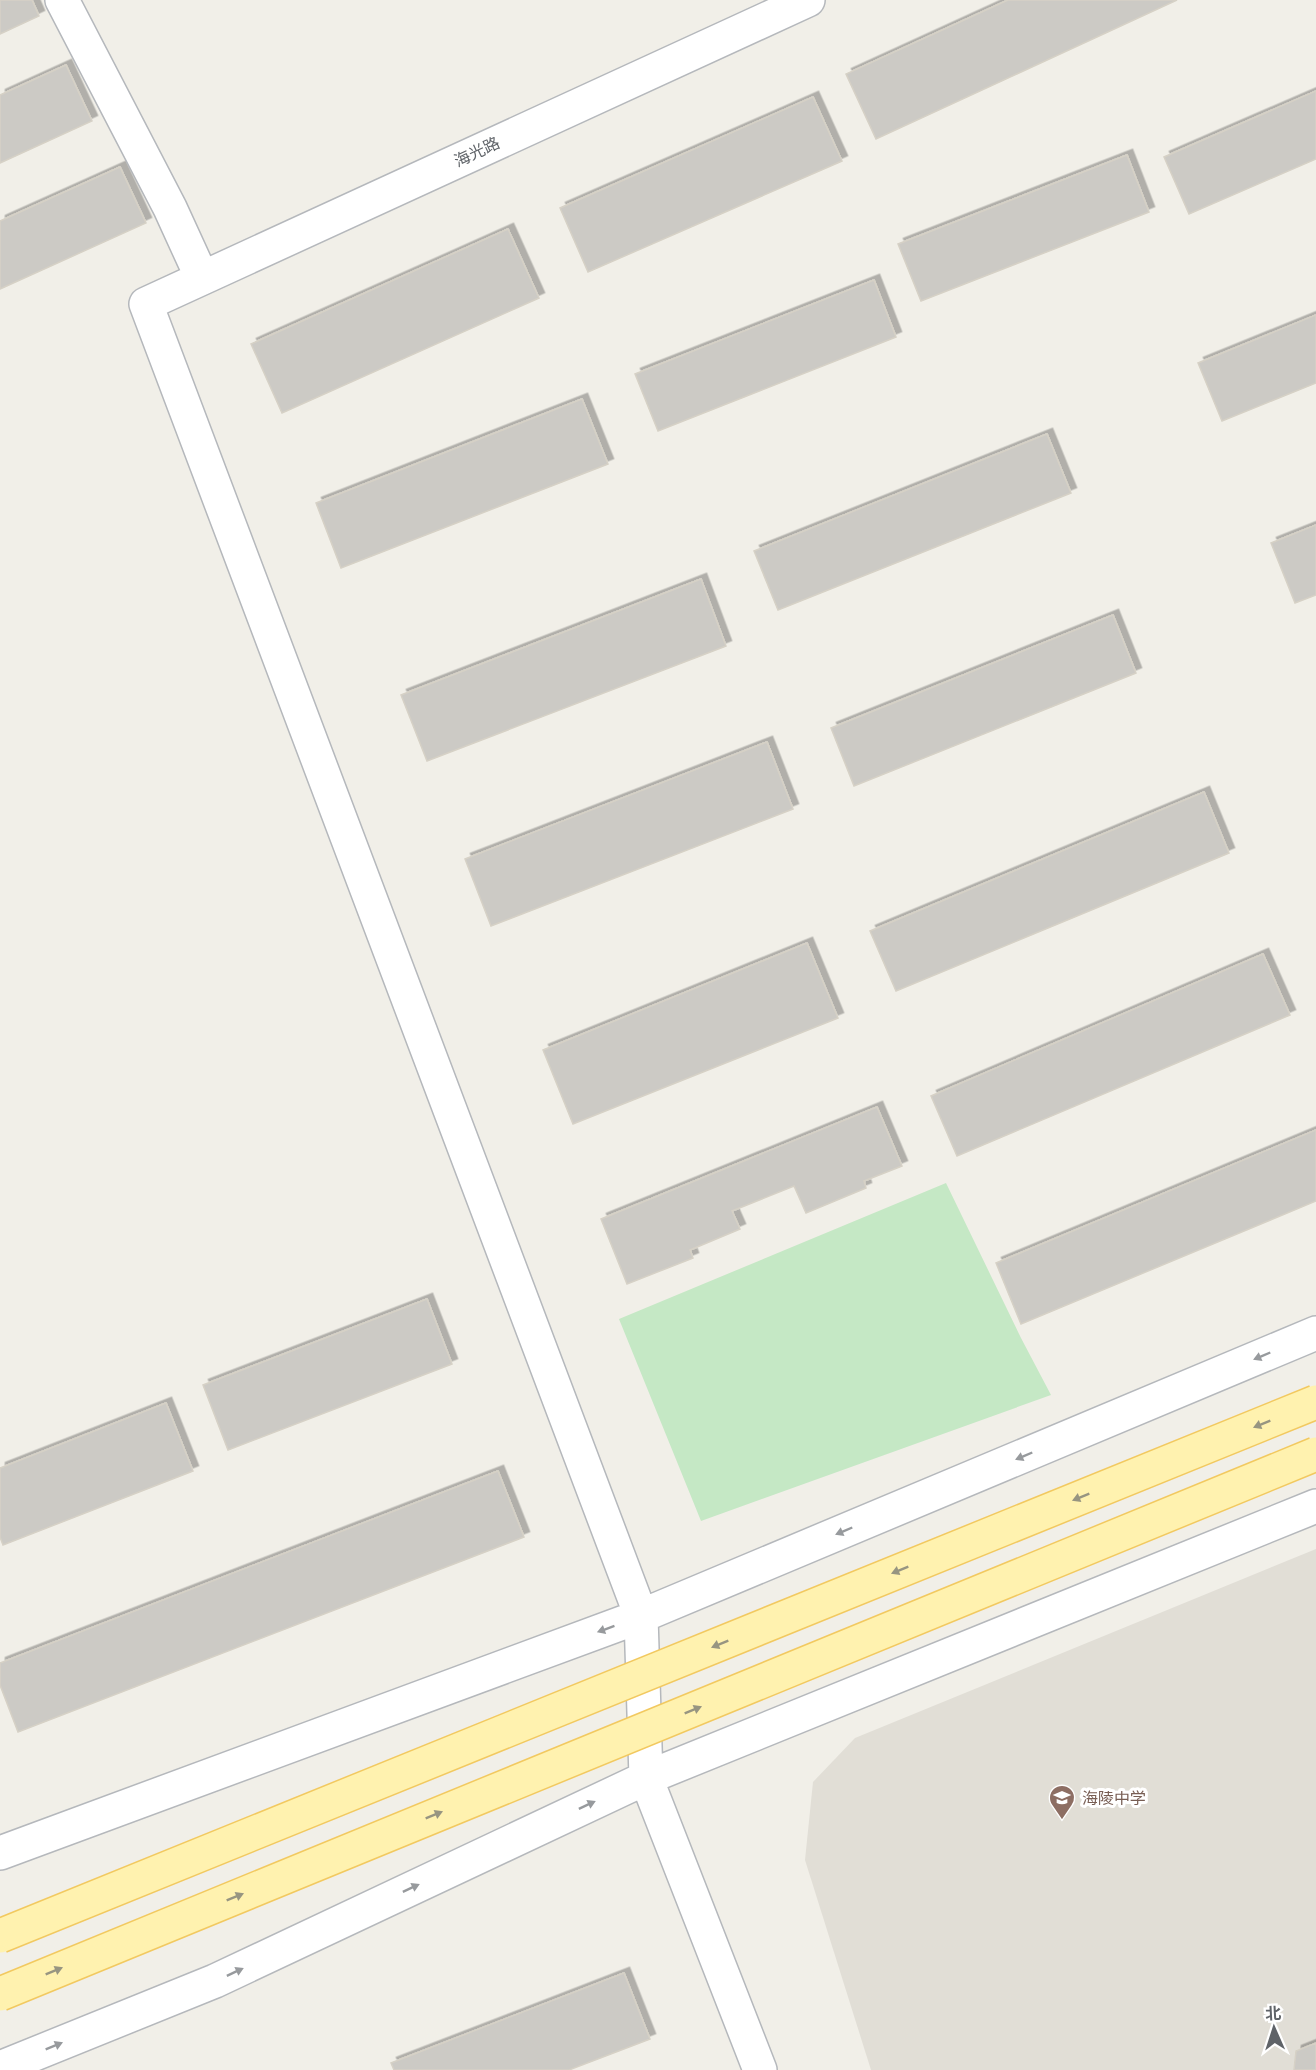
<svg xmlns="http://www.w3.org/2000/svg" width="1316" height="2070" font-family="Poppins,'Noto Sans SC',sans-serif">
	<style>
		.education { fill: #e1ded6 }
		.green { fill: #c5e8c5 }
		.building { fill: #cccac5; stroke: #d6d1c6; stroke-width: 1.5; filter: url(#shadow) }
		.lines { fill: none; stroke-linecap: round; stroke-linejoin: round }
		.minor-casing { stroke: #b5b8bc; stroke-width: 36 }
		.minor { stroke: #fff; stroke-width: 33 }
		.major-bridge-casing { stroke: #f2c960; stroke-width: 36; stroke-linecap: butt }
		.major-bridge { stroke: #fff2af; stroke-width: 33 }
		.oneway { fill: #979a9d }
		.oneway2 { fill: #979581 }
		.labels { text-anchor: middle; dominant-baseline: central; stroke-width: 6; stroke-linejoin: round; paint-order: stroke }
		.street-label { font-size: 16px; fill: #5f6368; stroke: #fff }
		.education-label { font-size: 16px; fill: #785e54; stroke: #fff; text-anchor: start }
	</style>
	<defs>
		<filter id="shadow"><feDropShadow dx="5.5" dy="-5.5" stdDeviation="0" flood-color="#0004"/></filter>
	</defs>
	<rect width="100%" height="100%" fill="#f1efe8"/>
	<!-- education -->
	<path class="education" d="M 1316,1549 L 1316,2070 L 871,2070 L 805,1860 L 813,1782 L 855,1738 Z"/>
	<!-- green -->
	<path class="green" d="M 946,1183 L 1021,1338 L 1051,1395 L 701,1521 L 619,1319 Z"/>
	<!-- building -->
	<path class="building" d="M 0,0 L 32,0 L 39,16 L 0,34 Z
		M 1008,0 L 1177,0 L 876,139 L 846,74 Z
		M 66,65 L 92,121 L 0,163 L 0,95 Z
		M 1316,91 L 1316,159 L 1189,214 L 1164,157 Z
		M 813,97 L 842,161 L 588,272 L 560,208 Z
		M 1127,155 L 1149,212 L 921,301 L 898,244 Z
		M 120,167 L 146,223 L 0,289 L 0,221 Z
		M 508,229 L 539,298 L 282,413 L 251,344 Z
		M 874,280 L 896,337 L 658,431 L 635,374 Z
		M 1316,315 L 1316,383 L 1222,421 L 1198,363 Z
		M 582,399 L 608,464 L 341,568 L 316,503 Z
		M 1047,434 L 1071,493 L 778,610 L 754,551 Z
		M 1316,525 L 1316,595 L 1295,603 L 1271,543 Z
		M 701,579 L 726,646 L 427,761 L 401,695 Z
		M 1113,615 L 1136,673 L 854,786 L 831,728 Z
		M 767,742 L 793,809 L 491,926 L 465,859 Z
		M 1204,792 L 1229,853 L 896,991 L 870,931 Z
		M 807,943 L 838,1018 L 573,1124 L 543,1050 Z
		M 1263,954 L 1290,1015 L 957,1156 L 931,1096 Z
		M 877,1107 L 902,1166 L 864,1181 L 866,1188 L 806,1213 L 794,1186 L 732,1211 L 740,1229 L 690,1250 L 693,1258 L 627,1284 L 601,1219 Z
		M 1316,1130 L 1316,1201 L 1021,1324 L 996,1263 Z
		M 427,1299 L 452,1364 L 228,1450 L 203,1385 Z
		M 166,1403 L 193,1471 L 3,1545 L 0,1537 L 0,1468 Z
		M 498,1471 L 524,1537 L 18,1732 L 0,1685 L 0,1663 Z
		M 624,1973 L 650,2039 L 569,2070 L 394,2070 L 391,2063 Z
		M 1316,2043 L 1316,2070 L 1294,2070 L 1296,2051 Z"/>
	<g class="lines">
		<defs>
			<path id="minor" d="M 62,0 L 170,208 L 202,278
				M 0,1853 L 641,1616 L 1316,1333
				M 0,2068 L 215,1981 L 646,1778 L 1316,1506
				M 760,2070 L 646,1778 L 641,1616 L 146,304 L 808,0"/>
		</defs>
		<!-- minor casing -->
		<use href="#minor" class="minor-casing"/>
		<!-- minor -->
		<use href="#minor" class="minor"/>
		<defs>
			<path id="major-bridge" d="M 0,1936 L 1316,1402
				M 0,1994 L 1316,1454"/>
		</defs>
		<!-- major-bridge casing -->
		<use href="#major-bridge" class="major-bridge-casing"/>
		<!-- major-bridge -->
		<use href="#major-bridge" class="major-bridge"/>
	</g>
	<!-- one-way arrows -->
	<defs><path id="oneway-solid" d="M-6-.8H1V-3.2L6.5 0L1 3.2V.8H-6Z" transform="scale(1.5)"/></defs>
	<g class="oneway">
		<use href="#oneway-solid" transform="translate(1262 1356) rotate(157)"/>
		<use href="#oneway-solid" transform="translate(1024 1456) rotate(157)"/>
		<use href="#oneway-solid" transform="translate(844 1531) rotate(157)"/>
		<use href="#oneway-solid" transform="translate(606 1629) rotate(160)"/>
		<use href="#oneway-solid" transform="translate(587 1805) rotate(-25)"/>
		<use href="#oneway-solid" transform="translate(411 1888) rotate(-25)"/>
		<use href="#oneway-solid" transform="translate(235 1972) rotate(-25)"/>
		<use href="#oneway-solid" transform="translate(54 2046) rotate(-22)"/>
	</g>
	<g class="oneway2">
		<use href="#oneway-solid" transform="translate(1262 1424) rotate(158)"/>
		<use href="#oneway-solid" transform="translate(1081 1497) rotate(158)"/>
		<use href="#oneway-solid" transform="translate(900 1570) rotate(158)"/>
		<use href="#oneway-solid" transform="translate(720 1644) rotate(158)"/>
		<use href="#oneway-solid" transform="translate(693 1710) rotate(-22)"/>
		<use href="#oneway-solid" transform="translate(434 1815) rotate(-22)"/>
		<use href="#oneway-solid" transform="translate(235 1897) rotate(-22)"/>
		<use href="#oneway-solid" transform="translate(54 1971) rotate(-22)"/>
	</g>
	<!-- icons -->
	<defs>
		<symbol id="school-pin" viewBox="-11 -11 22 30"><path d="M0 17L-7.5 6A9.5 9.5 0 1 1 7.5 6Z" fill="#8d6e63" stroke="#fff"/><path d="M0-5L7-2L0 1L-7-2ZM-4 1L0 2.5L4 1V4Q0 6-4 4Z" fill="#fff"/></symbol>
	</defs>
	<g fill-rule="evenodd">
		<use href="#school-pin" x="1047" y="1783" width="30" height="40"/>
	</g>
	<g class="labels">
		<!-- street labels -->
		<g class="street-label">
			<text transform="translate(477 152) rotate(-25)">海光路</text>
		</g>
		<!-- education labels -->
		<g class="education-label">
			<text x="1082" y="1798">海陵中学</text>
		</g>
	</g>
	<!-- north arrow -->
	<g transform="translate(1274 2028) rotate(357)" stroke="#ffffff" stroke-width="4.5" paint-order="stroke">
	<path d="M0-4.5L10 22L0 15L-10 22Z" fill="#5f6368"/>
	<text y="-9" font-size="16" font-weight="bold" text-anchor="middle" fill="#5f6368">北</text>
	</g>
</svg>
